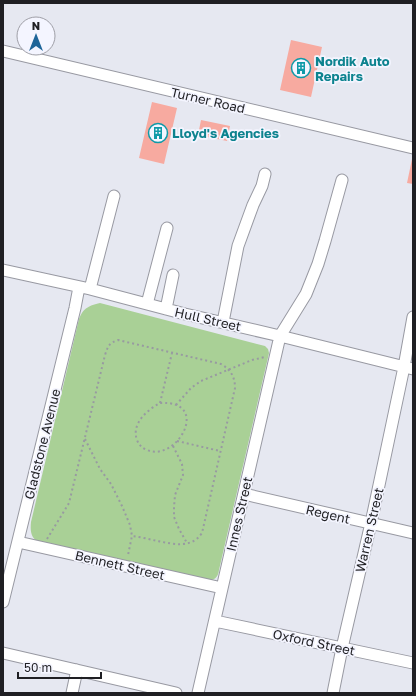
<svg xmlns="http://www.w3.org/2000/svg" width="416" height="696" font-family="'Golos Text',sans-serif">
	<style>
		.green { fill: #a9d096 }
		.building { fill: #f7aaa0 }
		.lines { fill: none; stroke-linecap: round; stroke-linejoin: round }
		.minor-casing { stroke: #9899a2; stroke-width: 13 }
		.path { stroke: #989aa1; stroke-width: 2; stroke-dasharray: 2 3; stroke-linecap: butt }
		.minor { stroke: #fff; stroke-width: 11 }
		.labels { text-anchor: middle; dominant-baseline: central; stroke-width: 3.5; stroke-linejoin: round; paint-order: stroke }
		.culture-label { font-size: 13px; font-weight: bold; fill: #0d838f; stroke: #f4f5ff; text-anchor: start }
		.street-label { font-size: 13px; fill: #1f1f23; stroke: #f4f5ff }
	</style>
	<rect width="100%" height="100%" fill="#e6e8f1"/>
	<!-- green -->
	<path class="green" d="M 100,303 L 265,346 L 268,349 L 269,353 L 219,570 C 218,578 214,580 207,581 L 40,543 C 31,538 30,532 31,522 L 79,319 C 84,307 89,306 100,303 Z"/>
	<!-- building -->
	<path class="building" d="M 291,40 L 322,47 L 311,97 L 280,90 Z
		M 152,102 L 177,108 L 164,164 L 139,158 Z
		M 201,120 L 230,126 L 227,141 L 198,135 Z
		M 412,159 L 413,159 L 413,184 L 407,183 Z"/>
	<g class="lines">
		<defs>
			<path id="minor" d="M 3,51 L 413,148
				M 3,270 L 90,289 L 185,314 L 280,336 L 413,369
				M 90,289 L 114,196
				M 147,304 L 167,228
				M 166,309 L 173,275
				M 223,322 L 238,246 L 253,205 L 262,186 L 265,174
				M 244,494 L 413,533
				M 18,542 L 222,588
				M 3,602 L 75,308 L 79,287
				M 215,621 L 413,663
				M 3,653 L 176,693
				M 72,693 L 77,670
				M 198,693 L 280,336 L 306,294 L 318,264 L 325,241 L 342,180
				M 333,693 L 342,648 L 371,523 L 404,367 L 413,317"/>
		</defs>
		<!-- minor casing -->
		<use href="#minor" class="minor-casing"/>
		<!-- path -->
		<path class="path" d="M 160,403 C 212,400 177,463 147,450 C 142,448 139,445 137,440 C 131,424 147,410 160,403 Z
			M 160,403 L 172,353
			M 176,405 L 191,388 L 201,381 L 252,360 L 265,357
			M 85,439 L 100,469 L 111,484 L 122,506 L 130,525 L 132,536 L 128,555
			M 177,441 L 220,451
			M 173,446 L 182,464 L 183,475 L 175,495 L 174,507 L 174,517 L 179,529 L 187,543
			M 47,539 L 69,503 L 105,355 C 108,346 109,343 118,340 L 221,364 C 231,370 235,377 235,388 L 202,533 C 191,549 174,544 157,541 C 149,539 140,537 132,536"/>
		<!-- minor -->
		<use href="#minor" class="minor"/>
	</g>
	<!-- icons -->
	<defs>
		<symbol id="building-ring" viewBox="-11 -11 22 22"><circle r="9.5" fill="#f4f5ff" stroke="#0f9aa8" stroke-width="1.5"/><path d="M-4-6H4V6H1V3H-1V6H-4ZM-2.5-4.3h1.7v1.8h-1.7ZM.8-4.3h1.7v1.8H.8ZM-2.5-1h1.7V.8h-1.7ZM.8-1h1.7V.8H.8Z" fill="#0f9aa8"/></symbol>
	</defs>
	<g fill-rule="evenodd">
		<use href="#building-ring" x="290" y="57" width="22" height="22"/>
		<use href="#building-ring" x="147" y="122" width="22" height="22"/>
	</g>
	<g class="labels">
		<!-- culture labels -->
		<g class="culture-label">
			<text x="315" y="61">Nordik Auto<tspan x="315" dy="15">Repairs</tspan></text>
			<text x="172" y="133">Lloyd's Agencies</text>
		</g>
		<!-- street labels -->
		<g class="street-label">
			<text transform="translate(208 100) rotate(13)">Turner Road</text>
			<text transform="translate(208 319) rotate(13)">Hull Street</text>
			<text transform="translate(42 444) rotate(-76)">Gladstone Avenue</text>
			<text transform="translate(239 514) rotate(-77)">Innes Street</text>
			<text transform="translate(328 514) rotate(13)">Regent</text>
			<text transform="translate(369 530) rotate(-77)">Warren Street</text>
			<text transform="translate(120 565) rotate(13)">Bennett Street</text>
			<text transform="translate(314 642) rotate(12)">Oxford Street</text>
		</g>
	</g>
	<!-- border -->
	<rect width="416" height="696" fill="none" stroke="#1f1f23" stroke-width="8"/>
	<!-- north arrow -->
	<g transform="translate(36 36)"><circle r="19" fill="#f4f5ff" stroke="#9f9fa7"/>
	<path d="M0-3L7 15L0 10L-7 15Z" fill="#1e6599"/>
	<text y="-6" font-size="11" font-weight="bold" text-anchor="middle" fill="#1f1f23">N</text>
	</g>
	<!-- scale -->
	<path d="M18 672v6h83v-6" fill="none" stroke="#1f1f23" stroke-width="2"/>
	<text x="24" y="672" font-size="12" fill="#1f1f23" stroke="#f4f5ff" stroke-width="3" paint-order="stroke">50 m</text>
</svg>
